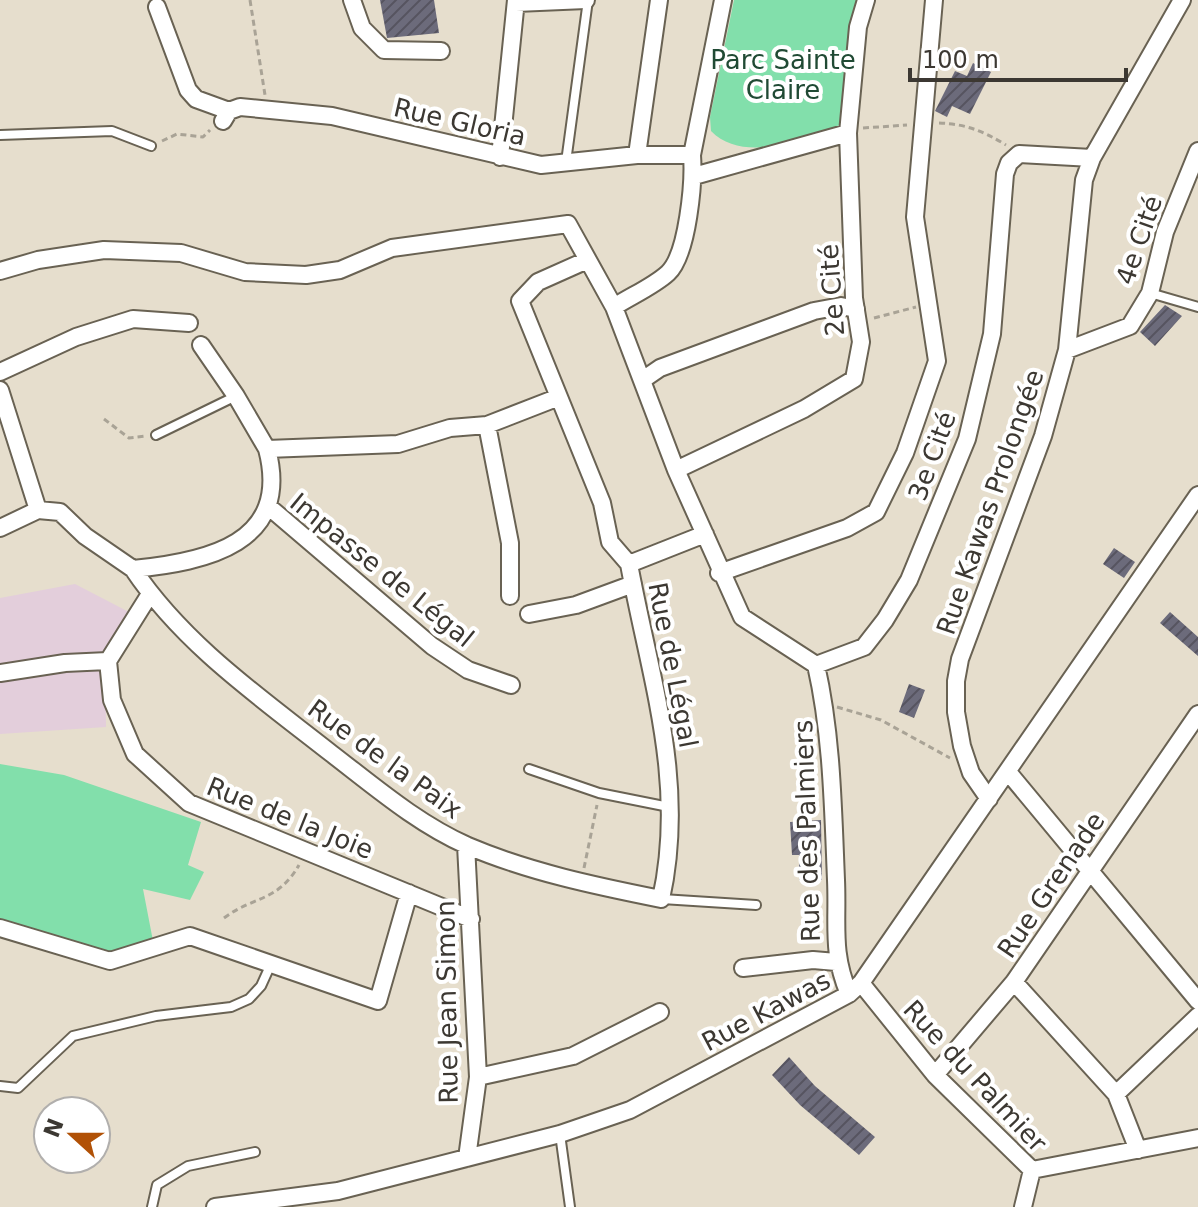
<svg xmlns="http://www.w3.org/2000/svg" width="1198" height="1207" font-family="'DejaVu Sans',sans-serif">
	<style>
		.commercial { fill: #e3cedb }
		.green { fill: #82dfab }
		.building { fill: url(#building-hatch) }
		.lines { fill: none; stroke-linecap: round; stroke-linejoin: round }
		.lane-casing { stroke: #696253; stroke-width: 12 }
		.street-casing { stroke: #696253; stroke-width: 20 }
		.path { stroke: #a9a396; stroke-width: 3; stroke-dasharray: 6 4; stroke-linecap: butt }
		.lane { stroke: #fff; stroke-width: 8 }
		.street { stroke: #fff; stroke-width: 16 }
		.labels { text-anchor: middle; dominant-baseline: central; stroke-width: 8; stroke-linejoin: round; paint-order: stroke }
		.park-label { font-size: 26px; fill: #204a34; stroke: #fff }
		.street-label { font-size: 26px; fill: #3c3832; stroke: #fff }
	</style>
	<defs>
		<pattern id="building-hatch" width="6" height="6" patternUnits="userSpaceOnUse" patternTransform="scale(2)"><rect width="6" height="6" fill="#6c6b7b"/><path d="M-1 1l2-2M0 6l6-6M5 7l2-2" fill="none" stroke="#565460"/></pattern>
	</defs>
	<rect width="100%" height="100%" fill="#e6decd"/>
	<!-- commercial -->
	<path class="commercial" d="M 75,584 L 129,612 L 105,652 L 106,727 L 0,734 L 0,598 Z"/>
	<!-- green -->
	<path class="green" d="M 734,0 L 859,0 L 842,124 C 806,140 743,164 711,131 L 710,117 Z
		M 0,764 L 64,775 L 201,822 L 188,865 L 204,872 L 190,900 L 143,889 L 153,941 L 109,954 L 0,920 Z"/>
	<!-- building -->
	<path class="building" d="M 380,0 L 434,0 L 439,33 L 387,38 Z
		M 973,63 L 991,72 L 970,114 L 952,106 L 947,117 L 935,111 L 955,71 L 967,76 Z
		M 1165,305 L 1182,316 L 1155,346 L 1140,332 Z
		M 1114,548 L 1135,562 L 1124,578 L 1103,564 Z
		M 1170,612 L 1198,637 L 1198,656 L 1160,623 Z
		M 909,684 L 925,690 L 914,718 L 899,712 Z
		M 821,820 L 822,880 L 799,880 L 799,855 L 792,855 L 790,822 Z
		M 789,1057 L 815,1086 L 875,1137 L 859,1155 L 800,1105 L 772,1075 Z"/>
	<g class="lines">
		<defs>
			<path id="lane" d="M 0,135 L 112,131 L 151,146
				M 566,162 L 588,0
				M 1150,293 L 1198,307
				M 156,435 L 236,396
				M 529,769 L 599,793 L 669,807
				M 662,899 L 756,905
				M 0,1086 L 18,1088 L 73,1036 L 156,1016 L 231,1007 L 249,999 L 261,986 L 271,964
				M 560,1134 L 570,1207
				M 152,1207 L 157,1185 L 188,1166 L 255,1152"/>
			<path id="street" d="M 352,0 L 362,28 L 384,50 L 441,51
				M 516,3 L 586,0
				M 157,7 L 188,90 L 196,99 L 229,111
				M 223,121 L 229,111 L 240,107 L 332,116 L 541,165 L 637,155 L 692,155
				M 637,155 L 659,0
				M 500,157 L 516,0
				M 694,176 L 848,133
				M 0,271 L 38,260 L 104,250 L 181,253 L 245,272 L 306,275 L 340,270 L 392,248 L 568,224 L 614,307 L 676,470 L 742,617 L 816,665 L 864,647 L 885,620 L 909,580 L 967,439 L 992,334 L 1005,174 L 1009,163 L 1019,154 L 1092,158
				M 614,307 C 631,296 654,286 668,273 C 688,254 694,181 692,155 L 723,0
				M 201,345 L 236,396 L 267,449
				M 1067,350 L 1130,326 L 1150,293 L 1165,232 L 1198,151
				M 0,372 L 76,337 L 133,319 L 189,323
				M 644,379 L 660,368 L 814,311 L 841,306 L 856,309
				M 0,390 L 38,510
				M 487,425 L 510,543 L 510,596
				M 676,470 L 804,409 L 854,379 L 861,342 L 854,298 L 848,133 L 858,27 L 866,0
				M 269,507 L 432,646 L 468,670 L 511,685
				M 38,510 L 60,512 L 85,536 L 133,569 C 206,562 292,544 267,449 L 398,444 L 450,428 L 487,425 L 559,397
				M 0,528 L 38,510
				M 629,564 L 705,534
				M 133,569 C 184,645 261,698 332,754 C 375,787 418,824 468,846 C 529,872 596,886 661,899 C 687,782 650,678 629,564 L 610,542 L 602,503 L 520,301 L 538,282 L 585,261
				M 719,573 L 847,528 L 876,512 L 905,453 L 937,361 L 915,217 L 934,0
				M 150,594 L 108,661 L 112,700 L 135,754 L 189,803 L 471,919
				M 529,614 L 576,605 L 633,584
				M 816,665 C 832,735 833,808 836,880 C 838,924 831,952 849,994
				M 0,673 L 65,663 L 108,661
				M 1008,772 L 1198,1001
				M 989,799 L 971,773 L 962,746 L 956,712 L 956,681 L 960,659 L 1043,436 L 1067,350 L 1084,180 L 1092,158 L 1182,0
				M 466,845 L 478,1077 L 467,1158
				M 0,928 L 110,961 L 190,936 L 378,1001 L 409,893
				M 743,968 L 813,960 L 836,962
				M 1014,982 L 1116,1094 L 1138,1150
				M 861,983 L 935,1075 L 1032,1170 L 1023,1207
				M 935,1075 L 1014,982 L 1198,714
				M 478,1077 L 573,1056 L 660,1012
				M 1116,1094 L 1198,1016
				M 1032,1170 L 1198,1138
				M 215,1207 L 338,1191 L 560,1134 L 630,1110 L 849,994 L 861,983 L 1198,495"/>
		</defs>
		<!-- lane casing -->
		<use href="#lane" class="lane-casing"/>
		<!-- street casing -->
		<use href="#street" class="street-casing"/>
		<!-- path -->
		<path class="path" d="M 250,0 L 265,95
			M 939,123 C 966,124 983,131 1006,145
			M 863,128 L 907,125
			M 162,141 L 177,134 L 203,137 L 210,130
			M 874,318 L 916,307
			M 104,419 L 129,438 L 146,436
			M 837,707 L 881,720 L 950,758
			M 584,868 L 597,805
			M 224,918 C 253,896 278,902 299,865"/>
		<!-- lane -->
		<use href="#lane" class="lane"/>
		<!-- street -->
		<use href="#street" class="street"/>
	</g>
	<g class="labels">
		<!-- park labels -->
		<g class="park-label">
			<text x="783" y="60">Parc Sainte<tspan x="783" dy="30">Claire</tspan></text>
		</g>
		<!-- street labels -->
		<g class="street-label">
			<text transform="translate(460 122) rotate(13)">Rue Gloria</text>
			<text transform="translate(1139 240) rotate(-71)">4e Cité</text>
			<text transform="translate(832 290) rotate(-94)">2e Cité</text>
			<text transform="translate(932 456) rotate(-70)">3e Cité</text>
			<text transform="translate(990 502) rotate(-71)">Rue Kawas Prolongée</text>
			<text transform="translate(382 570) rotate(39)">Impasse de Légal</text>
			<text transform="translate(673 665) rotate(79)">Rue de Légal</text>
			<text transform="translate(385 759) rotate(36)">Rue de la Paix</text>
			<text transform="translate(290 818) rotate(22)">Rue de la Joie</text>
			<text transform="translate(807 831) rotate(-92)">Rue des Palmiers</text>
			<text transform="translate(1051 885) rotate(-56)">Rue Grenade</text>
			<text transform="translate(447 1002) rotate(-91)">Rue Jean Simon</text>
			<text transform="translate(766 1011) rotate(-28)">Rue Kawas</text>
			<text transform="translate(975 1076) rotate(47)">Rue du Palmier</text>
		</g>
	</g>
	<!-- north arrow -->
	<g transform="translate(72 1135) rotate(291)"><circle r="38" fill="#ffffff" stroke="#b1afad" stroke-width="2"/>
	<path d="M0-6L14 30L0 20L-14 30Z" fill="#b15106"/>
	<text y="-12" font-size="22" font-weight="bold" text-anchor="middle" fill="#3c3832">N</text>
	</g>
	<!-- scale -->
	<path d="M910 68v12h216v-12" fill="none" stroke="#3c3832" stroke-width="4"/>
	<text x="922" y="68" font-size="24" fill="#3c3832" stroke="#ffffff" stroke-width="6" paint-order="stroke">100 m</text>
</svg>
